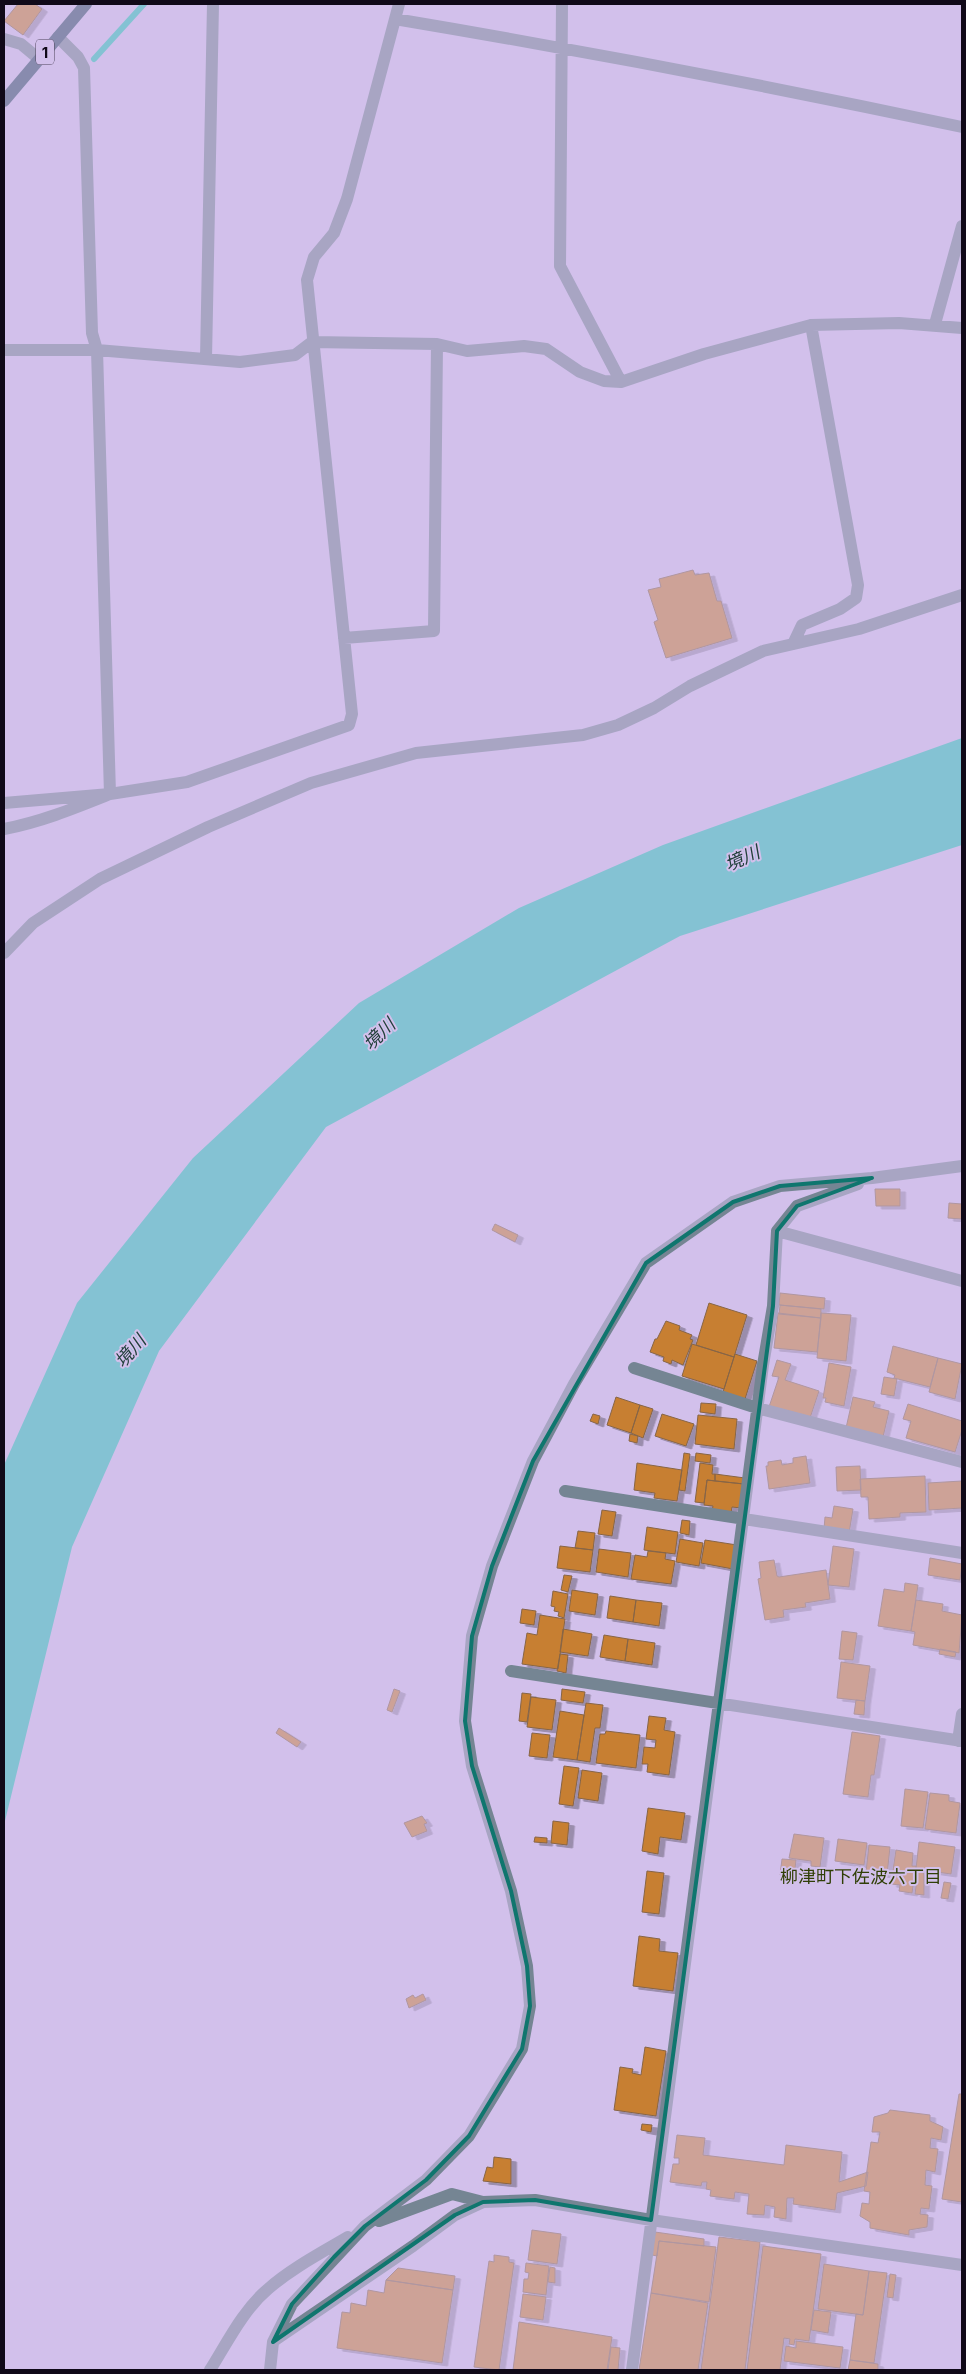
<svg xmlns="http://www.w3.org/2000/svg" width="966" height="2374" font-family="Inter,'Noto Sans JP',sans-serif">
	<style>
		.water { fill: #27c6b5 }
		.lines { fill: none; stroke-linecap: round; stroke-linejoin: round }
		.stream { stroke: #27c6b5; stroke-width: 6 }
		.building { fill: #c77f33; stroke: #876546; filter: url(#shadow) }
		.minor { stroke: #758593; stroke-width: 12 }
		.primary { stroke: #2f4d64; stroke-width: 12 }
		.marked { fill: none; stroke: #0f766e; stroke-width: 4; stroke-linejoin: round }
		.labels { text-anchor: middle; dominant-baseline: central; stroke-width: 4; stroke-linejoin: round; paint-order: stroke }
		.shield { fill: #d2c0eb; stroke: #4a4057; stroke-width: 1 }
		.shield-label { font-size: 15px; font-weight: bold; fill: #100918 }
		.water-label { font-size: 18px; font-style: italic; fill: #203f3a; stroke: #d2c0eb }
		.neighbourhood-label { font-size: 18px; fill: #303f06; stroke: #d2c0eb }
	</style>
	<defs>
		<filter id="shadow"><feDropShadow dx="5.5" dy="3" stdDeviation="0" flood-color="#0004"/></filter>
	</defs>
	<rect width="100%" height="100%" fill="#d2c0eb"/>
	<!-- water -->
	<path class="water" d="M 962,738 L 962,845 L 680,936 L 326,1127 L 159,1351 L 72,1547 L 4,1825 L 4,1465 L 77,1303 L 193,1158 L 359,1003 L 519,908 L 663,845 Z"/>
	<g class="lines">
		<!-- stream -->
		<path class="stream" d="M 94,59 L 144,4"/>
	</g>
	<!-- building -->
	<path class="building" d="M 18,4 L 35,4 L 42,9 L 23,35 L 4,21 Z
		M 693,570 L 695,575 L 709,573 L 717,601 L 721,601 L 732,638 L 666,658 L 654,622 L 658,620 L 648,590 L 661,587 L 659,579 Z
		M 875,1189 L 900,1189 L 900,1206 L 876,1206 Z
		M 949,1203 L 962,1204 L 962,1219 L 948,1218 Z
		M 495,1224 L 518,1235 L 515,1242 L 492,1230 Z
		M 780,1293 L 825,1298 L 824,1309 L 779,1305 Z
		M 709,1303 L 747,1315 L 734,1357 L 696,1345 Z
		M 780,1305 L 821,1309 L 821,1318 L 779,1314 Z
		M 778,1313 L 821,1318 L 817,1352 L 774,1348 Z
		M 821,1313 L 851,1315 L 846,1361 L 817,1358 Z
		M 666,1321 L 680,1326 L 679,1330 L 692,1335 L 690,1339 L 693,1340 L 683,1365 L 672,1360 L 671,1364 L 663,1361 L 664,1357 L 650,1352 L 655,1339 L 657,1339 Z
		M 692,1344 L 734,1357 L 724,1389 L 682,1376 Z
		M 893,1346 L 938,1358 L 930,1387 L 894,1378 L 895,1375 L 887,1372 Z
		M 735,1354 L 757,1361 L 745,1399 L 723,1392 Z
		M 938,1358 L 962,1364 L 955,1399 L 929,1392 Z
		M 777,1360 L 791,1364 L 785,1380 L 819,1391 L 810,1418 L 769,1407 L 779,1377 L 772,1376 Z
		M 829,1363 L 851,1367 L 844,1406 L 825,1402 L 826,1398 L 823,1398 Z
		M 884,1377 L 897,1379 L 894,1396 L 881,1394 Z
		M 616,1397 L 640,1405 L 631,1433 L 607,1425 Z
		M 853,1397 L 875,1402 L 873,1407 L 889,1411 L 883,1437 L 846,1428 Z
		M 701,1403 L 716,1404 L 715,1414 L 700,1412 Z
		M 908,1404 L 962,1421 L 962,1430 L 955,1452 L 906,1438 L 911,1421 L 903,1419 Z
		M 640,1405 L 653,1409 L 643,1438 L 631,1433 Z
		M 593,1414 L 600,1416 L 598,1424 L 590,1421 Z
		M 662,1414 L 694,1424 L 686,1446 L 655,1436 Z
		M 698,1415 L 737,1419 L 734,1449 L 695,1444 Z
		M 630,1434 L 638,1436 L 637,1443 L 629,1441 Z
		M 684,1453 L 690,1454 L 685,1491 L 679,1490 Z
		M 696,1453 L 711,1455 L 710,1463 L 695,1461 Z
		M 806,1456 L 810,1483 L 769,1489 L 766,1466 L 768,1466 L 768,1462 L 781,1460 L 782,1465 L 793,1463 L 793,1458 Z
		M 637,1463 L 682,1470 L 677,1501 L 654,1498 L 655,1493 L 634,1490 Z
		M 700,1463 L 713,1465 L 712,1474 L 715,1474 L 715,1481 L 707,1480 L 704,1503 L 695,1502 Z
		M 860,1466 L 861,1490 L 837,1491 L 836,1467 Z
		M 715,1474 L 745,1478 L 744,1484 L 715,1481 Z
		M 925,1476 L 926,1512 L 900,1513 L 900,1517 L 869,1519 L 868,1497 L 861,1497 L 860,1479 Z
		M 707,1480 L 744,1484 L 741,1508 L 732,1507 L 731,1513 L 712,1511 L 713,1506 L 704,1505 Z
		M 962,1481 L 962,1508 L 929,1510 L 928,1483 Z
		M 834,1506 L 853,1509 L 849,1533 L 824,1529 L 825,1517 L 832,1518 Z
		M 602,1510 L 616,1512 L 612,1536 L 598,1534 Z
		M 682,1520 L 690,1521 L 689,1535 L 680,1533 Z
		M 647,1527 L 678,1532 L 675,1554 L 644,1550 Z
		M 578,1531 L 595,1533 L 593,1550 L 575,1548 Z
		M 680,1539 L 703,1543 L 699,1566 L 676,1562 Z
		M 705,1540 L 737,1545 L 733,1569 L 701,1563 Z
		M 560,1546 L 593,1550 L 590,1572 L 557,1568 Z
		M 833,1546 L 854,1549 L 849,1587 L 828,1585 Z
		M 599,1549 L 631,1553 L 628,1577 L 596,1572 Z
		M 648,1551 L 666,1553 L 665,1559 L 675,1561 L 671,1584 L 631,1579 L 635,1555 L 647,1557 Z
		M 930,1558 L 962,1564 L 960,1580 L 928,1575 Z
		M 774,1560 L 777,1576 L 779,1577 L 826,1570 L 830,1599 L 805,1603 L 806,1607 L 783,1610 L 784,1617 L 765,1620 L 758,1579 L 761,1578 L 759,1562 Z
		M 564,1575 L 572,1576 L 568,1592 L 561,1590 Z
		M 905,1583 L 918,1585 L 911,1631 L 878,1626 L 884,1589 L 904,1592 Z
		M 572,1590 L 598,1594 L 595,1615 L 569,1611 Z
		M 553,1591 L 568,1594 L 564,1618 L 558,1616 L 559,1612 L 554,1611 L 555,1607 L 551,1606 Z
		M 610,1596 L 636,1600 L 633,1622 L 607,1618 Z
		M 636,1600 L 662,1603 L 659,1626 L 633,1622 Z
		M 916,1600 L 943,1604 L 942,1611 L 962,1615 L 959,1653 L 913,1645 L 915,1632 L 911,1631 Z
		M 522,1609 L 536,1611 L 534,1625 L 520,1623 Z
		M 540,1615 L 565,1619 L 558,1669 L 522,1664 L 527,1633 L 537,1635 Z
		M 563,1629 L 592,1634 L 588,1656 L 560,1652 Z
		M 842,1631 L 857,1633 L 853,1660 L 839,1659 Z
		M 604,1635 L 628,1639 L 625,1661 L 600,1657 Z
		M 628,1639 L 655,1643 L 652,1665 L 625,1661 Z
		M 940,1649 L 956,1652 L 955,1657 L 939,1654 Z
		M 560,1654 L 568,1655 L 566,1673 L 557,1671 Z
		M 841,1662 L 870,1666 L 865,1701 L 837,1698 Z
		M 394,1689 L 400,1691 L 392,1712 L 387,1710 Z
		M 562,1689 L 585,1692 L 583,1703 L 561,1700 Z
		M 522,1693 L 531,1694 L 527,1722 L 519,1721 Z
		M 531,1697 L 556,1700 L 552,1730 L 527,1727 Z
		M 856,1700 L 865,1701 L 864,1715 L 854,1714 Z
		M 586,1703 L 603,1705 L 600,1728 L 595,1728 L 590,1762 L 577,1760 Z
		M 560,1711 L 584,1715 L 577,1760 L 553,1757 Z
		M 649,1716 L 666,1718 L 664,1730 L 675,1732 L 669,1775 L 647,1772 L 648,1764 L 642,1764 L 644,1747 L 655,1748 L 656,1740 L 646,1739 Z
		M 279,1728 L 301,1742 L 297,1747 L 276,1733 Z
		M 606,1731 L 640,1735 L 636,1768 L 596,1763 L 600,1734 L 605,1734 Z
		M 852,1732 L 880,1736 L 874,1775 L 871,1775 L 868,1797 L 843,1794 Z
		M 532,1733 L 550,1735 L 547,1758 L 529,1756 Z
		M 564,1766 L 579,1768 L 573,1806 L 559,1804 Z
		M 582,1770 L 602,1773 L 598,1801 L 578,1798 Z
		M 905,1789 L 928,1792 L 923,1828 L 901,1826 Z
		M 930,1793 L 949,1795 L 949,1801 L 960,1803 L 956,1833 L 925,1829 Z
		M 648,1808 L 685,1813 L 681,1840 L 660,1837 L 658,1854 L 642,1851 Z
		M 422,1816 L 427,1823 L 424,1824 L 427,1831 L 412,1837 L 404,1823 Z
		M 553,1821 L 569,1823 L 567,1845 L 551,1843 Z
		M 794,1834 L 824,1838 L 820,1867 L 811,1866 L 811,1861 L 789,1858 Z
		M 535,1837 L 547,1838 L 547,1843 L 534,1842 Z
		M 838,1839 L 867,1843 L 864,1865 L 835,1861 Z
		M 919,1842 L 955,1847 L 951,1874 L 916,1869 Z
		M 869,1845 L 890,1847 L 887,1875 L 866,1872 Z
		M 896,1850 L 913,1853 L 912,1866 L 916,1866 L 912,1893 L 899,1891 L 900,1885 L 891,1884 Z
		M 782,1859 L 796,1860 L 794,1877 L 780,1875 Z
		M 647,1871 L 664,1873 L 659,1914 L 642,1912 Z
		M 918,1872 L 924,1873 L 924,1895 L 915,1894 Z
		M 944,1882 L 951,1883 L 948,1899 L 941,1898 Z
		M 639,1936 L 660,1939 L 659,1951 L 678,1953 L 673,1991 L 633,1986 Z
		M 423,1994 L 426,2000 L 409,2008 L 406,1999 L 413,1995 L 415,1998 Z
		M 645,2047 L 666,2051 L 656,2116 L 614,2110 L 620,2067 L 633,2069 L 632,2073 L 641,2075 Z
		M 959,2094 L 962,2094 L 962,2202 L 942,2199 Z
		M 890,2110 L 930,2115 L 930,2121 L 943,2127 L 941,2140 L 931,2138 L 930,2148 L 938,2149 L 935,2172 L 926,2170 L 925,2185 L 932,2186 L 929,2209 L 921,2208 L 920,2214 L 928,2215 L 927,2227 L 909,2230 L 909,2235 L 870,2228 L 870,2222 L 860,2216 L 862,2203 L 869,2204 L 870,2192 L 864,2191 L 871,2142 L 878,2143 L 880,2132 L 872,2132 L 874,2117 L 888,2113 Z
		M 642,2124 L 652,2125 L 651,2132 L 641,2130 Z
		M 677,2135 L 705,2138 L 703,2155 L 784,2165 L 786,2145 L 842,2152 L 839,2182 L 868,2172 L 866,2186 L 837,2193 L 835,2210 L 793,2204 L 794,2198 L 787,2198 L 786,2219 L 774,2217 L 775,2207 L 765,2205 L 764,2215 L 747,2214 L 749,2194 L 735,2192 L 734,2199 L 710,2196 L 711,2190 L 706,2189 L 707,2182 L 702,2182 L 701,2186 L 670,2182 L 673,2164 L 679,2164 L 679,2158 L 674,2158 Z
		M 494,2157 L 511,2159 L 511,2184 L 483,2181 L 487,2167 L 493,2168 Z
		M 532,2230 L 561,2234 L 557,2264 L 528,2260 Z
		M 655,2232 L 704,2239 L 704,2246 L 659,2241 L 657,2256 L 652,2255 Z
		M 719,2237 L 760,2242 L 745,2370 L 701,2370 Z
		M 659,2241 L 716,2247 L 709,2302 L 651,2293 Z
		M 763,2246 L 821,2254 L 809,2341 L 795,2339 L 794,2345 L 789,2344 L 790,2339 L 784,2338 L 780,2370 L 747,2370 Z
		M 494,2255 L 509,2257 L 509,2262 L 514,2263 L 499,2370 L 474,2367 L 489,2261 L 494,2262 Z
		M 526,2263 L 549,2266 L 546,2295 L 523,2292 L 524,2279 L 528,2279 L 529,2273 L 525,2272 Z
		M 824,2264 L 869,2271 L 863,2315 L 818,2309 Z
		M 550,2267 L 555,2268 L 555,2283 L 548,2282 Z
		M 398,2268 L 455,2276 L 453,2290 L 386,2280 Z
		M 869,2271 L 887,2273 L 874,2363 L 850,2360 L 856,2314 L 863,2315 Z
		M 890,2274 L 896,2275 L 893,2298 L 887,2297 Z
		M 386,2280 L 453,2290 L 442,2363 L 337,2348 L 342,2312 L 350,2313 L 351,2303 L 366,2306 L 368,2290 L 384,2293 Z
		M 651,2293 L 708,2303 L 698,2370 L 639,2370 Z
		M 523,2294 L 546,2297 L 543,2320 L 520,2317 Z
		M 814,2310 L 831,2312 L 828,2333 L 811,2330 Z
		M 519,2322 L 612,2337 L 607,2370 L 513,2370 Z
		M 796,2341 L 843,2347 L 840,2368 L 784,2361 L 786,2346 L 796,2348 Z
		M 611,2347 L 620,2348 L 618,2370 L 608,2370 Z
		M 850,2360 L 878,2364 L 878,2370 L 848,2370 Z"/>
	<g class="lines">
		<!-- minor -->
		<path class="minor" d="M 562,4 L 560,266 L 621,382
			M 395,19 C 585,51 774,87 962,127
			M 4,39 L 21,44 L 39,59
			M 935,324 L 962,226
			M 4,350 L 97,350 L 240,362 L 295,355 L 312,342 L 437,344 L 467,351 L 524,346 L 546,349 L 580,372 L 604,381 L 621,382 L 704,354 L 811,325 L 899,323 L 962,328
			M 206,359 L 213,4
			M 344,638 L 434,631 L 437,344
			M 793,644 L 802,625 L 840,609 L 856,598 L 858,585 L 811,325
			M 4,803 L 110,794 L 187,782 L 349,725 L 352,714 L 307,280 L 314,257 L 334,233 L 347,199 L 399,4
			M 4,829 C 41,822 75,808 110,794 L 97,350 L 92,333 L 84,68 L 78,57 L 58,37
			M 4,953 L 33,923 L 100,879 L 208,827 L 311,783 L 416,753 L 583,735 L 618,725 L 654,708 L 690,686 L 763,651 L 859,629 L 962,595
			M 777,1231 L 962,1281
			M 634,1368 L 757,1408 L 962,1462
			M 565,1491 L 962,1553
			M 511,1671 L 962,1741
			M 958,1741 L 962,1714
			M 379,2221 L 452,2194 L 483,2202
			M 275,2340 L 413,2246 L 455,2215 L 483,2202 L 535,2200 L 651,2220 L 962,2265
			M 210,2370 C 227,2343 243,2310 268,2289 C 292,2268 321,2253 348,2237
			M 270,2370 L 273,2342 L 292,2304 L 365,2226 L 426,2180 L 469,2136 L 522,2049 L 530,2006 L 527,1966 L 511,1891 L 472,1766 L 465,1721 L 472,1636 L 492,1566 L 533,1461 L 574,1384 L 646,1263 L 733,1202 L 780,1186 L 872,1178 L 962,1166
			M 632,2370 L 763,1365 L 773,1306 L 777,1231 L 797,1206 L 858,1184"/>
		<!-- primary -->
		<path class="primary" d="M 4,101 L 86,4"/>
	</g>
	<!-- marked area -->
	<path d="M0 0H966V2374H0ZM 872,1178 L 797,1206 L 777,1231 L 773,1306 L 651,2220 L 535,2200 L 483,2202 L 455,2215 L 273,2342 L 292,2304 L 334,2257 L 365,2226 L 426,2180 L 469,2136 L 522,2049 L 530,2006 L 527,1966 L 511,1891 L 472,1766 L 465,1721 L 472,1636 L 492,1566 L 533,1461 L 646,1263 L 733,1202 L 780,1186 Z" fill="#d2c0eb" fill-opacity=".55" fill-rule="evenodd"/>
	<path class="marked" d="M 872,1178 L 797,1206 L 777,1231 L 773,1306 L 651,2220 L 535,2200 L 483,2202 L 455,2215 L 273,2342 L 292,2304 L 334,2257 L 365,2226 L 426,2180 L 469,2136 L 522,2049 L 530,2006 L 527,1966 L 511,1891 L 472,1766 L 465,1721 L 472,1636 L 492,1566 L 533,1461 L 646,1263 L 733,1202 L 780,1186 Z"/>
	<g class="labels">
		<!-- shield labels -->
		<rect class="shield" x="36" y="39.5" width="18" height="25" rx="4"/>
		<g class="shield-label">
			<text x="45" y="52">1</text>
		</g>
		<!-- water labels -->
		<g class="water-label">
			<text transform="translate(742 858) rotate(-24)">境川</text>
			<text transform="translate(379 1034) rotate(-44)">境川</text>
			<text transform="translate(130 1351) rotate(-49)">境川</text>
		</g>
		<!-- neighbourhood labels -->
		<g class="neighbourhood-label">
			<text x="861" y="1876">柳津町下佐波六丁目</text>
		</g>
	</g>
	<!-- border -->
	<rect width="966" height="2374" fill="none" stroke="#100918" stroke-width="10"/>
</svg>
